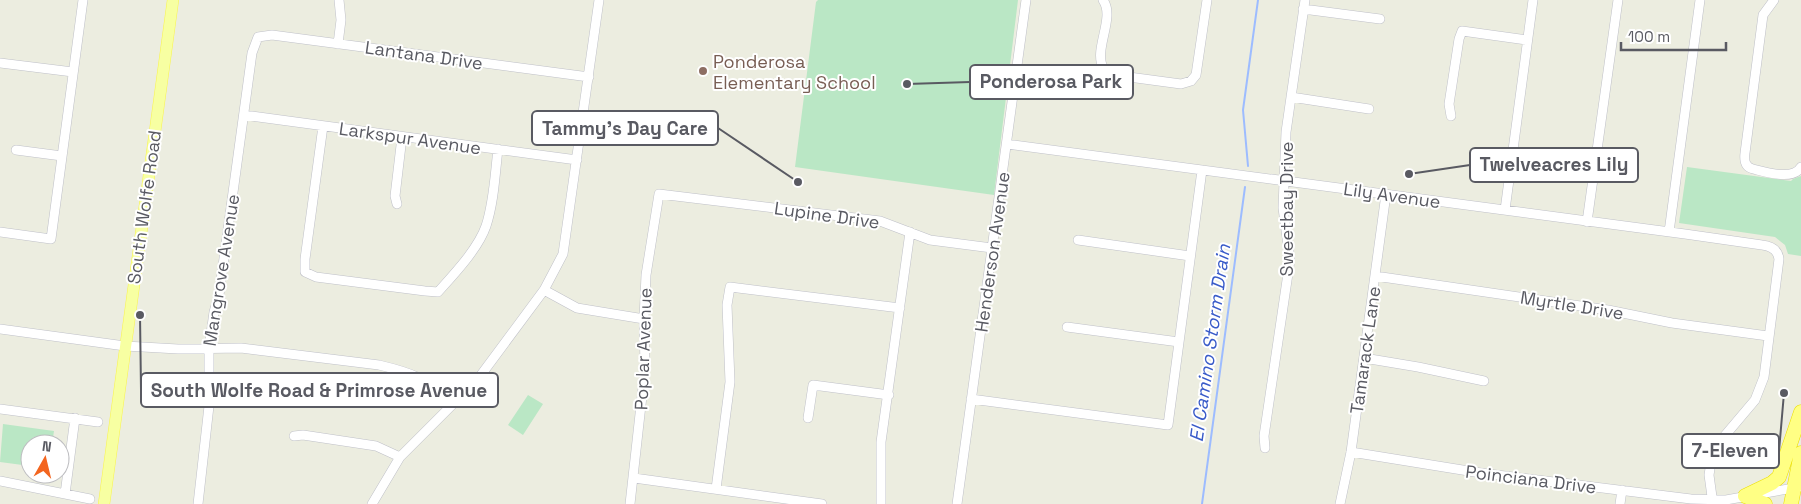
<svg xmlns="http://www.w3.org/2000/svg" width="1801" height="504" font-family="'Space Grotesk',sans-serif">
	<style>
		.green { fill: #bae7c5 }
		.lines { fill: none; stroke-linecap: round; stroke-linejoin: round }
		.stream { stroke: #9dbcff; stroke-width: 2 }
		.minor-casing { stroke: #bfc0c8; stroke-width: 10 }
		.major-casing { stroke: #faf54c; stroke-width: 12 }
		.highway-casing { stroke: #ecde00; stroke-width: 15 }
		.minor { stroke: #fff; stroke-width: 9 }
		.major { stroke: #f7ffa2; stroke-width: 11 }
		.highway { stroke: #ffff84; stroke-width: 14 }
		.education-dot { fill: #8d6e63; stroke: #fff; stroke-width: 2 }
		.labels { text-anchor: middle; dominant-baseline: central; stroke-width: 4; stroke-linejoin: round; paint-order: stroke }
		.street-label { font-size: 18px; fill: #595a62; stroke: #fff }
		.education-label { font-size: 18px; fill: #785e54; stroke: #fff; text-anchor: start }
		.water-label { font-size: 19px; font-style: italic; fill: #395bc9; stroke: #fff }
		.leader { fill: none; stroke: #595a62; stroke-width: 2 }
		.callout-dot { fill: #595a62; stroke: #fff; stroke-width: 2 }
		.callout { fill: #fff; stroke: #595a62; stroke-width: 2 }
		.callout-label { font-size: 19px; text-anchor: middle; font-weight: bold; fill: #595a62 }
	</style>
	<rect width="100%" height="100%" fill="#ecede0"/>
	<!-- green -->
	<path class="green" d="M 818,0 L 1018,0 L 994,195 L 795,167 L 816,2 Z
		M 1687,167 L 1791,181 L 1793,179 L 1801,176 L 1801,256 L 1788,254 L 1785,245 L 1775,237 L 1679,223 Z
		M 528,395 L 543,404 L 523,435 L 508,425 Z
		M 3,424 L 54,431 L 52,444 L 30,444 L 30,466 L 0,462 Z"/>
	<g class="lines">
		<!-- stream -->
		<path class="stream" d="M 1248,166 L 1243,110 L 1258,0
			M 1202,504 L 1245,187"/>
		<defs>
			<path id="minor" d="M 1103,0 C 1116,18 1092,51 1104,69 L 1114,75 L 1181,84 L 1191,81 L 1196,75 L 1207,0
				M 1774,0 L 1763,15 L 1745,153 C 1744,161 1745,167 1753,169 C 1766,172 1793,181 1801,167
				M 1303,9 L 1380,19
				M 338,44 L 341,20 L 339,0
				M 0,63 L 73,72
				M 1291,97 L 1369,109
				M 244,115 L 577,160
				M 1451,116 L 1449,104 L 1459,39 L 1462,31 L 1527,40
				M 323,126 L 305,259 L 305,272 L 316,277 L 425,291 L 438,292 C 454,274 478,249 486,226 C 494,202 495,174 498,149
				M 1007,144 L 1685,234 L 1762,245 C 1771,246 1778,250 1779,259 L 1764,377 L 1755,400 L 1722,439 L 1712,456 L 1709,475 L 1713,504
				M 16,150 L 62,156
				M 397,204 L 395,196 L 402,137
				M 1505,210 L 1533,0
				M 1587,222 L 1618,0
				M 0,232 L 51,239 L 83,0
				M 1669,232 L 1700,0
				M 1078,240 L 1190,256
				M 1375,276 L 1608,310 L 1672,323 L 1768,336
				M 544,290 L 577,308 L 644,319
				M 1067,327 L 1179,342
				M 0,329 L 125,346 L 178,349 L 241,348 L 379,365 C 413,373 428,379 454,403
				M 1364,358 L 1418,367 L 1484,381
				M 971,399 L 1168,425 L 1202,170
				M 0,409 L 98,422
				M 808,418 L 813,385 L 889,395
				M 294,436 L 303,435 L 376,446 L 400,457
				M 1265,448 L 1264,436 L 1290,260 L 1283,208 L 1286,132 L 1305,0
				M 1351,452 L 1481,473 L 1691,499 L 1726,500 L 1799,487
				M 634,478 L 822,504
				M 0,481 L 90,499
				M 716,489 L 730,382 L 727,305 L 730,287 L 900,308
				M 65,494 L 75,418
				M 198,504 L 209,406 L 209,348 L 214,312 L 219,295 L 252,53 L 258,37 L 272,35 L 589,77
				M 372,504 L 400,457 L 478,379 L 544,290 L 563,254 L 599,0
				M 630,504 L 645,369 L 644,319 L 646,275 L 659,194 L 880,221 L 930,240 L 992,248
				M 881,504 L 881,442 L 910,232
				M 957,504 L 1026,0
				M 1340,504 L 1351,452 L 1386,194
				M 1620,504 L 1622,490"/>
			<path id="major" d="M 104,504 L 173,0"/>
			<path id="highway" d="M 1745,496 L 1772,483 L 1779,477 L 1801,412
				M 1745,496 L 1765,504
				M 1791,504 L 1801,453"/>
		</defs>
		<!-- minor casing -->
		<use href="#minor" class="minor-casing"/>
		<!-- major casing -->
		<use href="#major" class="major-casing"/>
		<!-- highway casing -->
		<use href="#highway" class="highway-casing"/>
		<!-- minor -->
		<use href="#minor" class="minor"/>
		<!-- major -->
		<use href="#major" class="major"/>
		<!-- highway -->
		<use href="#highway" class="highway"/>
	</g>
	<!-- markers -->
	<circle class="education-dot" cx="703" cy="71" r="5"/>
	<g class="labels">
		<!-- street labels -->
		<g class="street-label">
			<text transform="translate(424 55) rotate(8)">Lantana Drive</text>
			<text transform="translate(410 138) rotate(8)">Larkspur Avenue</text>
			<text transform="translate(1392 195) rotate(8)">Lily Avenue</text>
			<text transform="translate(144 207) rotate(-82)">South Wolfe Road</text>
			<text transform="translate(1286 209) rotate(-90)">Sweetbay Drive</text>
			<text transform="translate(827 215) rotate(8)">Lupine Drive</text>
			<text transform="translate(992 252) rotate(-82)">Henderson Avenue</text>
			<text transform="translate(221 270) rotate(-81)">Mangrove Avenue</text>
			<text transform="translate(1572 305) rotate(9)">Myrtle Drive</text>
			<text transform="translate(643 349) rotate(-88)">Poplar Avenue</text>
			<text transform="translate(1365 350) rotate(-82)">Tamarack Lane</text>
			<text transform="translate(1531 479) rotate(7)">Poinciana Drive</text>
		</g>
		<!-- education labels -->
		<g class="education-label">
			<text x="713" y="61">Ponderosa<tspan x="713" dy="21">Elementary School</tspan></text>
		</g>
		<!-- water labels -->
		<g class="water-label">
			<text transform="translate(1210 343) rotate(-82)">El Camino Storm Drain</text>
		</g>
	</g>
	<!-- callouts -->
	<path class="leader" d="M907 84L970 82M798 182L718 128M1409 174L1470 165M140 315L141 390M1784 393L1779 451"/>
	<g class="callout-dot">
		<circle cx="907" cy="84" r="5"/>
		<circle cx="798" cy="182" r="5"/>
		<circle cx="1409" cy="174" r="5"/>
		<circle cx="140" cy="315" r="5"/>
		<circle cx="1784" cy="393" r="5"/>
	</g>
	<g class="callout">
		<rect x="970" y="65" width="163" height="34" rx="5"/>
		<rect x="532" y="111" width="186" height="34" rx="5"/>
		<rect x="1470" y="148" width="168" height="34" rx="5"/>
		<rect x="141" y="373" width="357" height="34" rx="5"/>
		<rect x="1682" y="434" width="97" height="34" rx="5"/>
	</g>
	<g class="callout-label">
		<text x="1051" y="88">Ponderosa Park</text>
		<text x="625" y="135">Tammy's Day Care</text>
		<text x="1554" y="171">Twelveacres Lily</text>
		<text x="319" y="397">South Wolfe Road &amp; Primrose Avenue</text>
		<text x="1730" y="457">7-Eleven</text>
	</g>
	<!-- north arrow -->
	<g transform="translate(45 459) rotate(8)"><circle r="24" fill="#ffffff" stroke="#bdbdc0"/>
	<path d="M0-4L9 19L0 12L-9 19Z" fill="#f3651f"/>
	<text y="-8" font-size="14" font-weight="bold" text-anchor="middle" fill="#595a62">N</text>
	</g>
	<!-- scale -->
	<path d="M1621 42v8h105v-8" fill="none" stroke="#595a62" stroke-width="2.5"/>
	<text x="1628" y="42" font-size="15" fill="#595a62" stroke="#ffffff" stroke-width="4" paint-order="stroke">100 m</text>
</svg>
